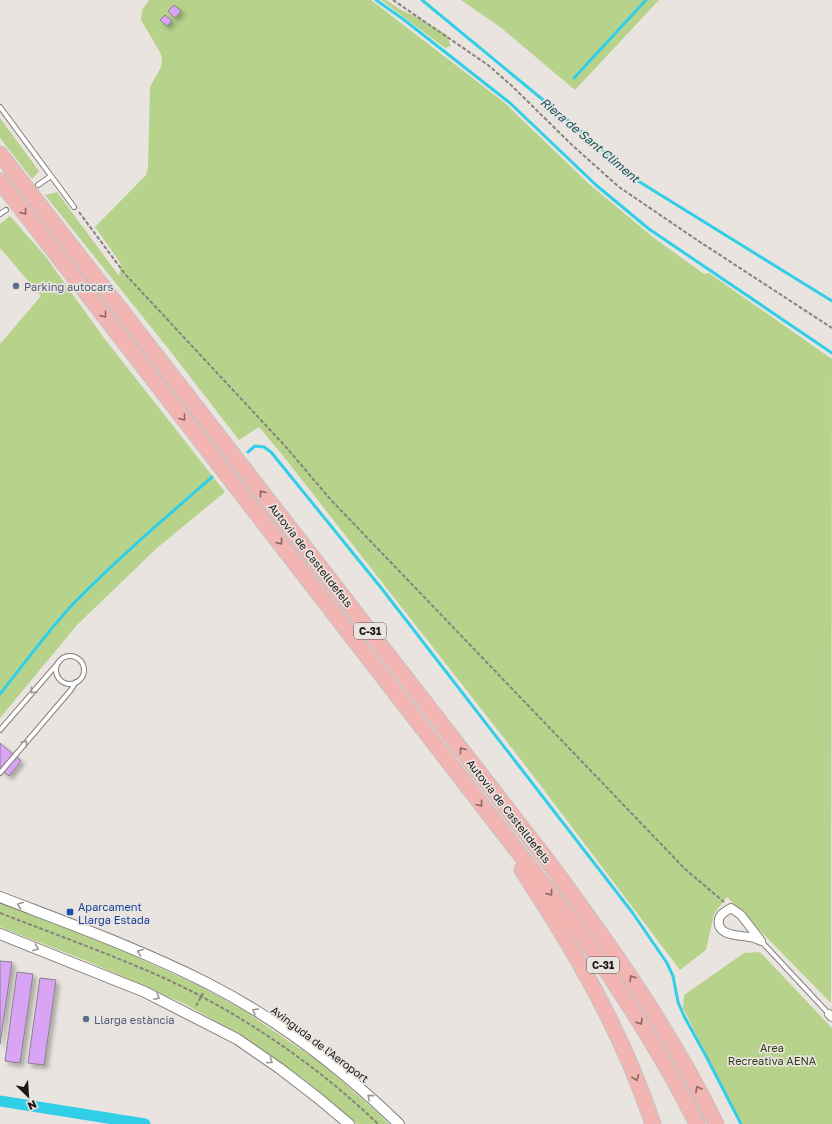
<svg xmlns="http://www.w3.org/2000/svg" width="832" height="1124" font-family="'Golos Text',sans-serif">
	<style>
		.green { fill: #b7d38b }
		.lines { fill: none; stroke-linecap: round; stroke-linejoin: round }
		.stream { stroke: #31cfe7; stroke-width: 3 }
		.canal { stroke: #31cfe7; stroke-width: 11 }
		.building { fill: #d9a3f6; stroke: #868388; filter: url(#shadow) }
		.service-casing { stroke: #847e7a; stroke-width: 6 }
		.minor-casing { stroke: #847e7a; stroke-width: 10 }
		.tertiary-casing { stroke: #847e7a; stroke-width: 12 }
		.motorway-casing { stroke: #c4c3c3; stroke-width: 17 }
		.path { stroke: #87827f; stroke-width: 2; stroke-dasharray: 4 2; stroke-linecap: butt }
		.service { stroke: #fff; stroke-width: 4 }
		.minor { stroke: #fff; stroke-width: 8 }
		.tertiary { stroke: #fff; stroke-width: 10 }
		.motorway { stroke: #f2b5b1; stroke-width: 15 }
		.oneway { stroke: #876764 }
		.oneway2 { stroke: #999897 }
		.service-dot { fill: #5c6f8a; stroke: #eae4e0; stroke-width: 1.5 }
		.transit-dot { fill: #1a4fb4; stroke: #eae4e0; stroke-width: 1.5 }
		.labels { text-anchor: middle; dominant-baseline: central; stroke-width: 3.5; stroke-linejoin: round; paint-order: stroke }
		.shield { fill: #eae4e0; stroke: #5a5654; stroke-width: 1 }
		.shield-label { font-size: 10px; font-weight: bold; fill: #1c1918 }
		.service-label { font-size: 11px; fill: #4e5e75; stroke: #eae4e0; text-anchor: start }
		.street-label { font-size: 11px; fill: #1c1918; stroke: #eae4e0 }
		.transit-label { font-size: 11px; fill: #164399; stroke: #eae4e0; text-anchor: start }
		.park-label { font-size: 11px; fill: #33411a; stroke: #eae4e0 }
		.water-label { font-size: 12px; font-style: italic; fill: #13525c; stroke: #eae4e0 }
	</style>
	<defs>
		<filter id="shadow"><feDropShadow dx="3.5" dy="3.5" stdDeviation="2" flood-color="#0004"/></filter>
	</defs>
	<rect width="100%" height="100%" fill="#eae4e0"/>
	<!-- green -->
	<path class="green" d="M 149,0 L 371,0 L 505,103 L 588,183 L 654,238 L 704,274 L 709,273 L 832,359 L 831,1003 L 727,897 L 714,914 L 706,950 L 680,970 L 525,765 L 284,457 L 259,427 L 239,440 L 167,347 L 45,195 L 57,192 L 119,276 L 121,264 L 95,227 L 146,175 L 148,167 L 150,87 L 161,67 L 162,60 L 161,54 L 141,20 L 142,10 Z
		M 381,0 L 386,0 L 401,10 L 417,17 L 447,35 L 451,46 L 445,48 Z
		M 461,0 L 659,0 L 575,90 L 500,27 Z
		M 0,118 L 39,171 L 32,179 L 0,138 Z
		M 10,216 L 46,257 L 104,338 L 225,492 L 157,548 L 77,625 L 0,718 L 0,344 L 41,296 L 0,248 L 0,224 Z
		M 0,902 L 99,940 L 198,985 L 243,1010 L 321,1063 L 377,1112 L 389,1124 L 357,1124 L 304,1079 L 228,1028 L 185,1004 L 87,961 L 0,927 Z
		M 760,952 L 832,1028 L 832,1124 L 741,1124 L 683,1008 L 684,995 L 744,953 Z"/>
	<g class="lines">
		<!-- stream -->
		<path class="stream" d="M 376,0 L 403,19 L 510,103 L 596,185 L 649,229 L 832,353
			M 422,0 L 594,142 L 630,176 L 832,301
			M 574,78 L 646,0
			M 248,452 L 255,446 L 264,447 L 271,452 L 382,589 L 632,912 L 667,963 L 673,976 L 678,1002 L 684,1016 L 707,1058 L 741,1124
			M 0,694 C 24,664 47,632 73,604 C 117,559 165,518 212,477"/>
		<!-- canal -->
		<path class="canal" d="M 0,1101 L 145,1124"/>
	</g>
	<!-- building -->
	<path class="building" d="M 174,5 L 181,11 L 175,18 L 168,11 Z
		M 165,15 L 172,21 L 167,26 L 160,20 Z
		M 0,743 L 21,761 L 9,776 L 0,769 Z
		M 0,961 L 12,962 L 0,1044 Z
		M 17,972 L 33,974 L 20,1063 L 5,1061 Z
		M 40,978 L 56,980 L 44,1065 L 28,1063 Z"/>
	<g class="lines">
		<defs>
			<path id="service" d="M 0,107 L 74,207
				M 38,185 L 51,176
				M 0,214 L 6,210
				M56 670a14 14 0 1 1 28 0a14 14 0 1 1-28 0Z
				M 0,730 L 59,662
				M 0,773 L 70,691 L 76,682
				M 761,941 L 829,1014"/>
			<path id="minor" d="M 731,908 L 741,915 L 761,941 C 757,939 753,937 749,937 C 738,935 716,936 719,919 C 720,914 726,911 731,908 Z
				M 829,1014 L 832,1017"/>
			<path id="tertiary" d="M 0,897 C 70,924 140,949 207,983 C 278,1019 342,1069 399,1124
				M 0,934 L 145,992 L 237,1039 L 279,1068 L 318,1098 L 349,1124"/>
			<path id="motorway" d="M 0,154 L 550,864 C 612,948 670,1030 716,1124
				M 0,181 L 577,928 C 621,991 663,1055 697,1124
				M 522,870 C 538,895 554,919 569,945 C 603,1002 632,1061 653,1124"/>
		</defs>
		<!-- service casing -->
		<use href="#service" class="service-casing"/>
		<!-- minor casing -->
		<use href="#minor" class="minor-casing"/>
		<!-- tertiary casing -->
		<use href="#tertiary" class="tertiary-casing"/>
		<!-- motorway casing -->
		<use href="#motorway" class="motorway-casing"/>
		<!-- path -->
		<path class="path" d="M 393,0 L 488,65 L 512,86 L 572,145 L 619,187 L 700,242 L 832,328
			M 79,212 L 125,274 L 286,447 L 331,500 L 685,869 L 724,902
			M 0,913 C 52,933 104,952 155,974 C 235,1009 316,1064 378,1124
			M 196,1006 L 203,993"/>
		<!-- service -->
		<use href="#service" class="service"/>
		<!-- minor -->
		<use href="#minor" class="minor"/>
		<!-- tertiary -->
		<use href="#tertiary" class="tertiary"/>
		<!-- motorway -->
		<use href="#motorway" class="motorway"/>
	</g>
	<!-- one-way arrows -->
	<defs><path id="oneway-chevron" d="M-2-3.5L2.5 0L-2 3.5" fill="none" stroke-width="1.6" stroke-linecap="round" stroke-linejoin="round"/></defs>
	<g class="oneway">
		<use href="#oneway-chevron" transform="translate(24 212) rotate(52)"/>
		<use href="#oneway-chevron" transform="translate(104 315) rotate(52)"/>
		<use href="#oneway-chevron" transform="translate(183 418) rotate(52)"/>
		<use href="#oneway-chevron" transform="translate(262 493) rotate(-128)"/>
		<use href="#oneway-chevron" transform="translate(280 542) rotate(52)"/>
		<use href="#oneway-chevron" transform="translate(462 750) rotate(-128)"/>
		<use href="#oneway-chevron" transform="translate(480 804) rotate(53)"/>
		<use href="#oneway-chevron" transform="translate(550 893) rotate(53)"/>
		<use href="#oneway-chevron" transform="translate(632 978) rotate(-123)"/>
		<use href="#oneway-chevron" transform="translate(640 1022) rotate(58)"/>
		<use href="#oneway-chevron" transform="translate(636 1078) rotate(68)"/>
		<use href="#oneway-chevron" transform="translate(698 1089) rotate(-119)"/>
	</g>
	<g class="oneway2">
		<use href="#oneway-chevron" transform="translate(33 691) rotate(131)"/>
		<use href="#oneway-chevron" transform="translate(25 743) rotate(-49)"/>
		<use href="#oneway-chevron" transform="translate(20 905) rotate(-159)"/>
		<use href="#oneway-chevron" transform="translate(36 948) rotate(21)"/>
		<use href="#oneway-chevron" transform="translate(140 952) rotate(-157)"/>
		<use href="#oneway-chevron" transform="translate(157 997) rotate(27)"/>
		<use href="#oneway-chevron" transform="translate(255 1011) rotate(-150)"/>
		<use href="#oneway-chevron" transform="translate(270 1061) rotate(34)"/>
		<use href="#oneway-chevron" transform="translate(370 1097) rotate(-139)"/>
	</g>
	<!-- markers -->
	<g class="service-dot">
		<circle cx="16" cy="286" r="4"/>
		<circle cx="86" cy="1019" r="4"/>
	</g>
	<rect class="transit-dot" x="66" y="908" width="8" height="8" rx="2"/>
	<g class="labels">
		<!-- shield labels -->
		<g class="shield">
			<rect x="354" y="623" width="32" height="16" rx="3"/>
			<rect x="587" y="957" width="32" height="16" rx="3"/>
		</g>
		<g class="shield-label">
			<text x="370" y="631">C-31</text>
			<text x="603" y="965">C-31</text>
		</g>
		<!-- service labels -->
		<g class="service-label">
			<text x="24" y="286">Parking autocars</text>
			<text x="94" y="1019">Llarga estància</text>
		</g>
		<!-- street labels -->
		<g class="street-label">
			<text transform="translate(311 555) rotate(52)">Autovia de Castelldefels</text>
			<text transform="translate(509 811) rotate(52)">Autovia de Castelldefels</text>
			<text transform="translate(320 1044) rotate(37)">Avinguda de l'Aeroport</text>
		</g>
		<!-- transit labels -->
		<g class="transit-label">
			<text x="78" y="906">Aparcament<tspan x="78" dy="13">Llarga Estada</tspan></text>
		</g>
		<!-- park labels -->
		<g class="park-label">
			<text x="772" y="1047">Area<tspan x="772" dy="13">Recreativa AENA</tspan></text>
		</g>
		<!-- water labels -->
		<g class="water-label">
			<text transform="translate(590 140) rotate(40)">Riera de Sant Climent</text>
		</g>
	</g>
	<!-- north arrow -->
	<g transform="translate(28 1096) rotate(155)" stroke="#eae4e0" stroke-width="3" paint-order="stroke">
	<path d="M0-3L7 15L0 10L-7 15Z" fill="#1c1918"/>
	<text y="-6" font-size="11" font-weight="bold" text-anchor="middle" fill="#1c1918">N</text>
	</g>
</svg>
